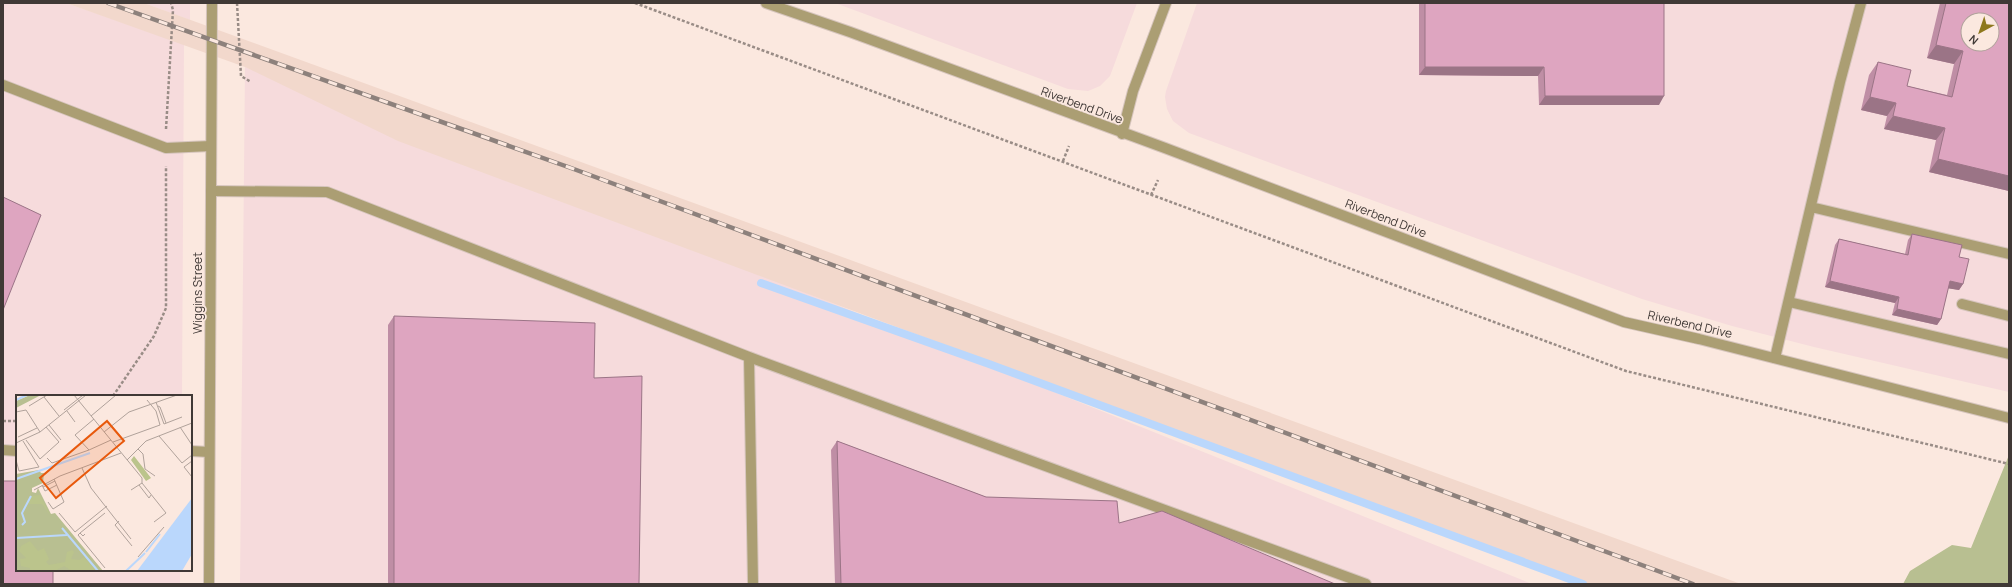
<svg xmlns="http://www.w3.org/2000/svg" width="2012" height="587" font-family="Manrope,sans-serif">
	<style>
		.industrial { fill: #f6dbdc; fill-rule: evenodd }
		.built { fill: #f2d8cc }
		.green { fill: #b8bf91 }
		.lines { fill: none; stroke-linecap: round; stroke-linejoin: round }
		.stream { stroke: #bad7fc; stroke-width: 8 }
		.service-casing { stroke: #d6c5bd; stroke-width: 12 }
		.minor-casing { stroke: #d6c5bd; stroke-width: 12 }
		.path { stroke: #998c86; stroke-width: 2.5; stroke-dasharray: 3 2; stroke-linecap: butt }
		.service { stroke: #ab9e73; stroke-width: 10 }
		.minor { stroke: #ab9e73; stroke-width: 10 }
		.rail-casing { stroke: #8d817c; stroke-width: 4.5 }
		.rail { stroke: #fbe8df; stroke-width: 3; stroke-dasharray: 9; stroke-linecap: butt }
		.wall { fill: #bf8ea5 }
		.shaded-wall { fill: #9b7486 }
		.building { fill: #dea5c0; stroke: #9b7486; fill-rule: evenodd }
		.labels { text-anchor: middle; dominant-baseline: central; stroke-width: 3.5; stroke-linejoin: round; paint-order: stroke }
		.street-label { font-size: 12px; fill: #403936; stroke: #fbe8df }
		.inset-river { fill: none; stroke: #bad7fc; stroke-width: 2 }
		.inset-road { fill: none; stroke: #b0a29b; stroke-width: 1 }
		.view { fill: #e8590c; fill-opacity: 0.15; stroke: #e8590c; stroke-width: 2 }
		.inset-edge { fill: none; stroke: #403936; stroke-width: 2 }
	</style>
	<rect width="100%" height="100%" fill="#fbe8df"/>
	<!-- industrial -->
	<path class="industrial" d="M 3,3 L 66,3 L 184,44 L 182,396 L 17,396 L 17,570 L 180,570 L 180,584 L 3,584 Z
		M 144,3 L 190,3 L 190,20 Z
		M 835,3 L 1137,3 L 1110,76 L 1100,86 L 1088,91 L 1068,89 Z
		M 1197,3 L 2009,3 L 2009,392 L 1814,347 L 1732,326 L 1642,299 L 1189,133 L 1173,121 L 1167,109 L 1165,97 L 1166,91 ZM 1968,20 L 1992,20 L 1992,44 L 1968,44 Z
		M 245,67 L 1532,584 L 240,584 Z"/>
	<!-- built -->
	<path class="built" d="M 66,3 L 144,3 L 1741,584 L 1586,584 L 398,141 L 245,67 Z"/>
	<!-- green -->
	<path class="green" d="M 2009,455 L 2009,584 L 1903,584 L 1910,571 L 1952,545 L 1971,548 Z"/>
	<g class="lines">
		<!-- stream -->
		<path class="stream" d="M 761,283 L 989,364 L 1583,584"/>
		<defs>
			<path id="service" d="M 3,85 L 166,148 L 211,146
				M 211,191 L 327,192 L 749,357 L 753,584
				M 1811,207 L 2009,254
				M 1789,302 L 2009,354
				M 1962,304 L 2009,316
				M 749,357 L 1366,584
				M 1775,358 L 1840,82 L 1861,3
				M 3,450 L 17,451
				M 191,451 L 209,452"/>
			<path id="minor" d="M 766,3 L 850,32 L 1165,148 L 1624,322 L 1699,339 L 2009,418
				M 1122,134 L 1133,91 L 1166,3
				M 209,584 L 212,3"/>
		</defs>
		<!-- service casing -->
		<use href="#service" class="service-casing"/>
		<!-- minor casing -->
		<use href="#minor" class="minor-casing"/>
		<!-- path -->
		<path class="path" d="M 237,3 L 241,76 L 251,82
			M 635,3 L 1626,371 L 2009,464
			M 166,129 L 173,10 L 171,3
			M 1063,161 L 1069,146
			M 1151,195 L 1158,180
			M 113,396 L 154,336 L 166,308 L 166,166
			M 3,421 L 17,421"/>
		<!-- service -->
		<use href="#service" class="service"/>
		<!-- minor -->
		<use href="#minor" class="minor"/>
		<defs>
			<path id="rail" d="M 108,3 L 571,168 L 1693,584"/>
		</defs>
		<!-- rail casing -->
		<use href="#rail" class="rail-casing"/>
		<!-- rail -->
		<use href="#rail" class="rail"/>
	</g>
	<!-- wall -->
	<path class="wall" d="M 1419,3 L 1664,3 L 1659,105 L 1539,105 L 1538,76 L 1419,75 Z
		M 1940,3 L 2009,3 L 2009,191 L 1929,172 L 1936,140 L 1884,129 L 1887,116 L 1861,110 L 1869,75 L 1878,62 L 1907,86 L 1947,95 L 1954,64 L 1927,58 Z
		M 1912,234 L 1959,257 L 1963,284 L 1959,290 L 1948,288 L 1941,319 L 1937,325 L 1892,315 L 1895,303 L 1825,287 L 1835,245 L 1839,239 L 1905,254 L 1908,240 Z
		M 394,316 L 594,378 L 639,584 L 388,584 L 388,325 Z
		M 837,441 L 986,497 L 1119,523 L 1335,584 L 835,584 L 831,450 Z"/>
	<!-- shaded-wall -->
	<path class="shaded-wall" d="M 1936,45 L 1963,51 L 1954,64 L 1927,58 Z
		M 1425,67 L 1544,67 L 1538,76 L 1419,75 Z
		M 1545,96 L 1664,96 L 1659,105 L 1539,105 Z
		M 1870,97 L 1896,103 L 1887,116 L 1861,110 Z
		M 1893,116 L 1945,128 L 1936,140 L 1884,129 Z
		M 1938,159 L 2009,176 L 2009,191 L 1929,172 Z
		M 1830,281 L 1899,297 L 1895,303 L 1825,287 Z
		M 1950,281 L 1963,284 L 1959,290 L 1946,288 Z
		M 1897,309 L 1941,319 L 1937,325 L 1892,315 Z"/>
	<!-- building -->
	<path class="building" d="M 1425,3 L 1664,3 L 1664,96 L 1545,96 L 1544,67 L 1425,67 Z
		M 1946,3 L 2009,3 L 2009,176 L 1938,159 L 1945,128 L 1893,116 L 1896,103 L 1870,97 L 1878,62 L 1911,70 L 1907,86 L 1952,97 L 1963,51 L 1936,45 ZM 1968,20 L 1992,20 L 1992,44 L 1968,44 Z
		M 3,197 L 41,215 L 3,310 Z
		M 1912,234 L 1962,245 L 1959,257 L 1969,259 L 1963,284 L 1950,281 L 1941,319 L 1897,309 L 1899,297 L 1830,281 L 1839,239 L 1908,255 Z
		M 394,316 L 595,323 L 594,378 L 642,376 L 639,584 L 394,584 Z
		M 837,441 L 986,497 L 1117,501 L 1119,523 L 1162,511 L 1335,584 L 841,584 Z
		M 3,481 L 17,481 L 17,570 L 53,570 L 53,584 L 3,584 Z"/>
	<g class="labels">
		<!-- street labels -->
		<g class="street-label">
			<text transform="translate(1082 105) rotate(20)">Riverbend Drive</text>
			<text transform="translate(1386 218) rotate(21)">Riverbend Drive</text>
			<text transform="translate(197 293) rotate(-90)">Wiggins Street</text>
			<text transform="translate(1690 324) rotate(13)">Riverbend Drive</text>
		</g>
	</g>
	<!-- overview -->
	<g transform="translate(16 395)">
		<rect width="176" height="176" fill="#fbe8df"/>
		<path d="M 14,0 L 25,0 L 0,13 L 0,6 ZM 23,75 L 25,78 L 28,78 L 27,88 L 16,93 L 16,97 L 20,98 L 22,93 L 35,119 L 39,118 L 87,176 L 0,176 L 0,79 Z" fill="#b8bf91"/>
		<path d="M 118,61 L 135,83 L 130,86 L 115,65 ZM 24,100 L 33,118 L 37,124 L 26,109 L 11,109 L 16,101 ZM 14,146 L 22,156 L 28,153 L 33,164 L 30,167 L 33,170 L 49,167 L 51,157 L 56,155 L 58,157 L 55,164 L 63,165 L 68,162 L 81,176 L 56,176 L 48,171 L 39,176 L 14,176 L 14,173 L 5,171 L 4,164 L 10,163 L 3,156 L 5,151 Z" fill="#bbc48c"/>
		<path d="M 176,103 L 176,159 L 166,176 L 121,176 Z" fill="#bad7fc"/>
		<path class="inset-river" d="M 0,5 L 11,0M 0,84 L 74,58M 6,130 L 9,127 L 6,118 L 15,101M 46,133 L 82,176M 0,143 L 51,140M 130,157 L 144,139M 110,176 L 129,158"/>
		<path class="inset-road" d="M 58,0 L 126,83 L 126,88 L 115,95M 28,2 L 43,21M 140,7 L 148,29 L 166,22M 13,11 L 31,0M 142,11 L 144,12 L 150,28M 48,15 L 67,0M 51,16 L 59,27M 0,17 L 10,15 L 24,37M 75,21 L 100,0M 78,24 L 59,40 L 73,55 L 95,45M 33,30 L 45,45M 164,32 L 176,50M 88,37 L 113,17 L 161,0M 143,41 L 166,68 L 176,60M 2,42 L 21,33M 10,45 L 24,64 L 43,47 L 30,32M 97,47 L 144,30 L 140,16 L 131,5M 0,48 L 24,37 L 70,0M 122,54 L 127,59 L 129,74 L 139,81M 31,63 L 36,68 L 73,55M 0,65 L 3,76 L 23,72 L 7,46M 111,65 L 130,46 L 176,28M 176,66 L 168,72 L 176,82M 66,73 L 75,93 L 115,144M 126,88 L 150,118 L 138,127M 26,90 L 29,96 L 41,90M 123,90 L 133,103 L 135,100M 27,92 L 39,86M 18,95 L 44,81 L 105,58M 32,107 L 37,114 L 48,107 L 38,84M 43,118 L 59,137 L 91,111M 103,126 L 99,130 L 116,151M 64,138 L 62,140 L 89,173M 69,139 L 67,141 L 64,138 L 89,118M 122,162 L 148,132"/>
		<path class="view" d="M 91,26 L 108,46 L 40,103 L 24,83 Z"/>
		<rect width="176" height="176" class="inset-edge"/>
	</g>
	<!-- border -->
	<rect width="2012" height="587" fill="none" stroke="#403936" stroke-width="8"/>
	<!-- north arrow -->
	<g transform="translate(1980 32) rotate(220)"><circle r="19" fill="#fbe8df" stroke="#b0a29b"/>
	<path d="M0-3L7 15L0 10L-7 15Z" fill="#8e781d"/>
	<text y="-6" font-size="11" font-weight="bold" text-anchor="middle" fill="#403936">N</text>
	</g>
</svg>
